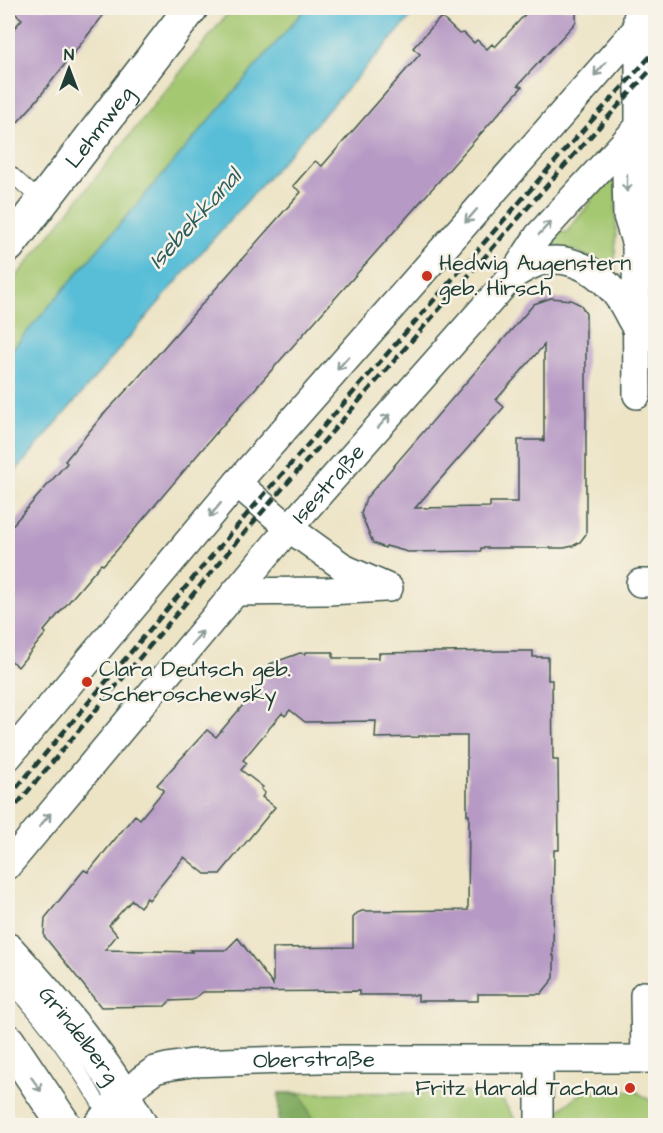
<svg xmlns="http://www.w3.org/2000/svg" width="663" height="1133" font-family="'Architects Daughter',sans-serif">
	<style>
		.green { fill: #a4c771; stroke: #628252; stroke-width: 1.5 }
		.forest { fill: #83ac63; stroke: #51744c; stroke-width: 1.5 }
		.water { fill: #59bed7; stroke: #3c7e86; stroke-width: 1.5 }
		.building { fill: #b699c4; fill-rule: evenodd }
		.lines { fill: none; stroke-linecap: round; stroke-linejoin: round }
		.service-casing { stroke: #3e564a; stroke-width: 16 }
		.minor-casing { stroke: #3e564a; stroke-width: 30 }
		.tertiary-casing { stroke: #3e564a; stroke-width: 36 }
		.primary-casing { stroke: #3e564a; stroke-width: 36 }
		.service { stroke: #fff; stroke-width: 14 }
		.minor { stroke: #fff; stroke-width: 27 }
		.tertiary { stroke: #fff; stroke-width: 33 }
		.primary { stroke: #fff; stroke-width: 33 }
		.rail { stroke: #1f3d34; stroke-width: 4.5; stroke-dasharray: 9 4.5; stroke-linecap: butt }
		.oneway { stroke: #8f9e9a }
		.poi-dot { fill: #c8321e; stroke: #f7f3e8; stroke-width: 2 }
		.labels { text-anchor: middle; dominant-baseline: central; stroke-width: 5; stroke-linejoin: round; paint-order: stroke }
		.street-label { font-size: 22px; fill: #1f3d34; stroke: #f7f3e8 }
		.poi-label { font-size: 22px; fill: #1f3d34; stroke: #f7f3e8; text-anchor: start }
		.water-label { font-size: 24px; font-style: italic; fill: #2e5d5d; stroke: #f7f3e8 }
	</style>
	<rect width="100%" height="100%" fill="#f7f3e8"/>
	<filter id="ink" filterUnits="userSpaceOnUse"><feTurbulence type="fractalNoise" baseFrequency=".0167" numOctaves="2"/><feDisplacementMap in="SourceGraphic" scale="12" xChannelSelector="R" yChannelSelector="G"/><feConvolveMatrix kernelMatrix="1 2 1 2 8 2 1 2 1" color-interpolation-filters="sRGB"/></filter>
	<filter id="wash" filterUnits="userSpaceOnUse"><feTurbulence type="fractalNoise" baseFrequency=".008" numOctaves="4" result="noise"/><feDisplacementMap in="SourceGraphic" scale="24" xChannelSelector="R" yChannelSelector="G"/><feGaussianBlur stdDeviation="1.35" result="paint"/><feColorMatrix in="noise" values="0 0 0 0 0 0 0 0 0 0 0 0 0 0 0 0 0 1.4 0 .05"/><feComposite in="paint" operator="in"/></filter>
	<g filter="url(#wash)">
		<rect width="100%" height="100%" fill="#ede4c6"/>
		<!-- green -->
		<path class="green" d="M 232,8 L 306,8 L 8,354 L 8,287 Z
			M 617,165 L 615,273 L 579,252 L 550,245 L 548,241 L 557,230 L 566,233 L 591,202 L 590,193 Z
			M 584,1091 L 636,1091 L 655,1104 L 655,1125 L 556,1125 L 557,1112 Z
			M 279,1093 L 498,1093 L 516,1121 L 516,1125 L 279,1125 Z"/>
		<!-- forest -->
		<path class="forest" d="M 279,1093 L 301,1094 L 315,1125 L 279,1125 Z"/>
		<!-- water -->
		<path class="water" d="M 306,8 L 419,8 L 206,247 L 8,480 L 8,354 Z"/>
		<g id="blocks">
			<!-- building -->
			<path class="building" d="M 8,8 L 109,8 L 33,105 L 8,133 L 8,36 L 22,19 Z
				M 531,8 L 576,8 L 576,22 L 518,85 L 522,87 L 216,433 L 117,550 L 103,565 L 101,564 L 44,631 L 46,633 L 18,667 L 8,658 L 8,530 L 67,463 L 65,461 L 102,416 L 136,380 L 166,345 L 301,192 L 293,186 L 315,161 L 322,166 L 420,54 L 413,48 L 441,17 L 459,34 L 464,33 L 474,43 L 477,40 L 487,49 L 492,44 L 495,47 Z
				M 551,298 L 571,300 L 581,305 L 586,314 L 586,534 L 580,542 L 573,546 L 564,548 L 481,548 L 481,551 L 408,552 L 386,546 L 385,548 L 373,543 L 361,514 L 366,498 L 534,304 ZM 544,345 L 544,442 L 543,440 L 518,440 L 518,502 L 490,502 L 490,507 L 415,508 L 504,407 L 496,400 Z
				M 502,651 L 533,651 L 533,657 L 548,657 L 548,680 L 552,680 L 553,760 L 558,760 L 559,850 L 554,850 L 553,956 L 554,956 L 554,978 L 541,994 L 478,994 L 478,1001 L 418,1001 L 418,995 L 359,995 L 359,991 L 203,992 L 192,1000 L 170,1001 L 165,1006 L 101,1007 L 44,936 L 45,918 L 84,870 L 88,872 L 135,815 L 140,819 L 164,790 L 157,785 L 207,730 L 216,737 L 266,678 L 261,675 L 270,664 L 300,653 L 305,654 L 305,652 L 333,652 L 333,658 L 379,658 L 379,653 ZM 290,710 L 305,722 L 376,721 L 375,738 L 419,737 L 419,736 L 467,736 L 467,815 L 469,815 L 468,910 L 362,911 L 357,913 L 353,918 L 353,947 L 273,948 L 273,985 L 238,938 L 226,950 L 190,950 L 192,952 L 105,950 L 117,935 L 109,925 L 132,900 L 140,907 L 147,898 L 149,900 L 184,857 L 205,874 L 220,874 L 275,807 L 262,797 L 265,793 L 261,789 L 263,787 L 241,770 L 247,763 L 243,760 L 282,713 L 285,716 Z"/>
		</g>
	</g>
	<g filter="url(#ink)">
		<use href="#blocks" fill-opacity="0" stroke="#3e564a" stroke-width="1.5"/>
		<g class="lines">
			<defs>
				<path id="service" d="M 8,171 L 42,202
					M 8,981 C 47,1022 79,1068 107,1117"/>
				<g id="minor">
					<path d="M 637,18 L 639,25 L 639,126 L 626,175 L 627,216 L 636,245 L 637,395"/>
					<path d="M 636,245 L 649,219 L 650,173 L 650,157 L 639,126"/>
					<path d="M 512,276 C 520,271 528,266 537,263 C 569,252 602,273 620,300 C 626,309 630,319 636,328"/>
					<path d="M 237,483 L 289,528 L 346,569 L 389,588"/>
					<path d="M 640,583 L 656,583"/>
					<path d="M 235,592 L 328,591 L 385,588"/>
					<path d="M 8,757 L 237,483 L 655,8"/>
					<path id="s1" d="M 8,865 L 289,528 L 512,276 L 538,236 L 656,108"/>
					<path d="M 644,995 L 645,1059"/>
					<path id="s2" d="M 124,1097 L 141,1080 L 155,1070 L 167,1067 L 192,1063 L 319,1059 L 656,1059"/>
					<path d="M 539,1126 L 539,1059"/>
				</g>
				<g id="tertiary">
					<path id="s3" d="M 8,246 L 191,8"/>
					<path d="M 100,1126 L 124,1097"/>
				</g>
				<g id="primary">
					<path id="s4" d="M 8,950 C 57,1004 106,1061 141,1126"/>
					<path d="M 8,1041 L 65,1126"/>
				</g>
			</defs>
			<!-- service casing -->
			<use href="#service" class="service-casing"/>
			<!-- minor casing -->
			<use href="#minor" class="minor-casing"/>
			<!-- tertiary casing -->
			<use href="#tertiary" class="tertiary-casing"/>
			<!-- primary casing -->
			<use href="#primary" class="primary-casing"/>
			<!-- service -->
			<use href="#service" class="service"/>
			<!-- minor -->
			<use href="#minor" class="minor"/>
			<!-- tertiary -->
			<use href="#tertiary" class="tertiary"/>
			<!-- primary -->
			<use href="#primary" class="primary"/>
			<!-- rail -->
			<path class="rail" d="M 8,798 L 248,513 L 565,150 L 656,50
				M 8,815 L 256,519 L 572,157 L 656,64"/>
		</g>
		<!-- one-way arrows -->
		<defs><path id="oneway-shaft" d="M-6 0H5M1.5-3L5.5 0L1.5 3" fill="none" stroke-width="1.6" stroke-linecap="round" stroke-linejoin="round" transform="scale(1.5)"/></defs>
		<g class="oneway">
			<use href="#oneway-shaft" transform="translate(600 69) rotate(131)"/>
			<use href="#oneway-shaft" transform="translate(627 183) rotate(90)"/>
			<use href="#oneway-shaft" transform="translate(471 216) rotate(131)"/>
			<use href="#oneway-shaft" transform="translate(545 228) rotate(-47)"/>
			<use href="#oneway-shaft" transform="translate(343 363) rotate(131)"/>
			<use href="#oneway-shaft" transform="translate(384 421) rotate(-49)"/>
			<use href="#oneway-shaft" transform="translate(215 510) rotate(130)"/>
			<use href="#oneway-shaft" transform="translate(197 638) rotate(-50)"/>
			<use href="#oneway-shaft" transform="translate(45 820) rotate(-50)"/>
			<use href="#oneway-shaft" transform="translate(36 1084) rotate(55)"/>
		</g>
	</g>
	<!-- markers -->
	<g class="poi-dot">
		<circle cx="427" cy="276" r="6"/>
		<circle cx="87" cy="682" r="6"/>
		<circle cx="630" cy="1088" r="6"/>
	</g>
	<g class="labels">
		<!-- street labels -->
		<g class="street-label">
			<text stroke="none"><textPath href="#s3" startOffset="150">Lehmweg</textPath></text>
			<text stroke="none"><textPath href="#s1" startOffset="498">Isestraße</textPath></text>
			<text stroke="none"><textPath href="#s4" startOffset="111">Grindelberg</textPath></text>
			<text stroke="none"><textPath href="#s2" startOffset="201">Oberstraße</textPath></text>
		</g>
		<!-- poi labels -->
		<g class="poi-label">
			<text x="439" y="263">Hedwig Augenstern<tspan x="439" dy="25">geb. Hirsch</tspan></text>
			<text x="99" y="669">Clara Deutsch geb.<tspan x="99" dy="25">Scheroschewsky</tspan></text>
			<text x="618" y="1088" text-anchor="end">Fritz Harald Tachau</text>
		</g>
		<!-- water labels -->
		<g class="water-label">
			<text transform="translate(195 219) rotate(-48)">Isebekkanal</text>
		</g>
	</g>
	<!-- margin -->
	<rect width="663" height="1133" fill="none" stroke="#f7f3e8" stroke-width="30"/>
	<!-- north arrow -->
	<g transform="translate(69 69)" stroke="#f7f3e8" stroke-width="4.5" paint-order="stroke">
	<path d="M0-4.5L10 22L0 15L-10 22Z" fill="#1f3d34"/>
	<text y="-9" font-size="16" font-weight="bold" text-anchor="middle" fill="#1f3d34">N</text>
	</g>
</svg>
